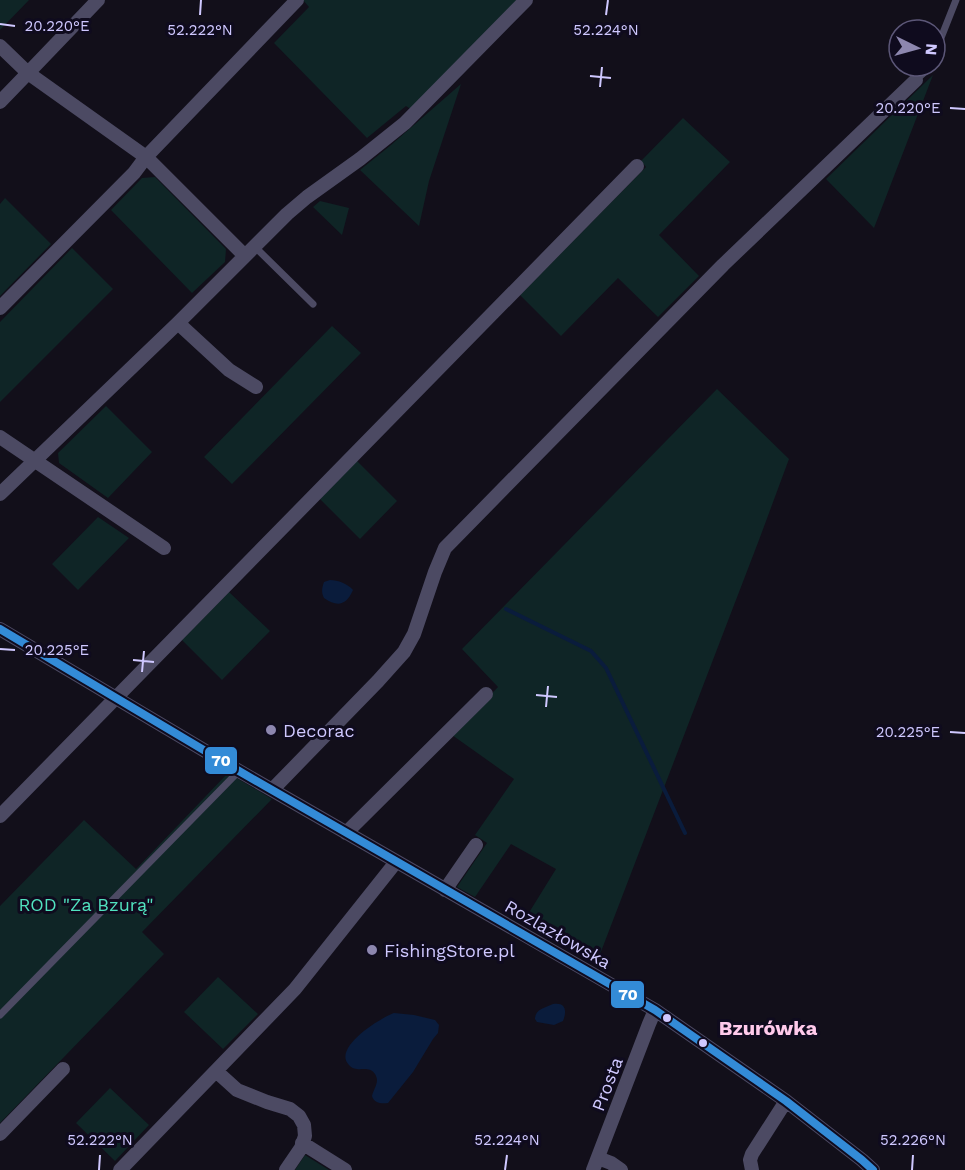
<svg xmlns="http://www.w3.org/2000/svg" width="965" height="1170" font-family="'Work Sans',sans-serif">
	<style>
		.green { fill: #0f2526 }
		.water { fill: #0a1c3c }
		.lines { fill: none; stroke-linecap: round; stroke-linejoin: round }
		.stream { stroke: #0a1c3c; stroke-width: 4 }
		.service { stroke: #4c4a63; stroke-width: 7 }
		.minor { stroke: #4c4a63; stroke-width: 14 }
		.bus-1-casing { stroke: #0f0b1e; stroke-width: 12 }
		.bus-1 { stroke: #338bd7; stroke-width: 8 }
		.ticks { fill: none; stroke: #cfc8ff; stroke-width: 2 }
		.poi-dot { fill: #8d87af; stroke: #0f0b1e; stroke-width: 2 }
		.bus-dot { fill: #cfc8ff; stroke: #0f0b1e; stroke-width: 2 }
		.labels { text-anchor: middle; dominant-baseline: central; stroke-width: 6; stroke-linejoin: round; paint-order: stroke }
		.poi-label { font-size: 18px; fill: #cfc8ff; stroke: #0f0b1e; text-anchor: start }
		.park-label { font-size: 18px; fill: #51e2bf; stroke: #0f0b1e }
		.street-label { font-size: 18px; fill: #cfc8ff; stroke: #0f0b1e }
		.neighbourhood-label { font-size: 20px; font-weight: bold; fill: #ffcaeb; stroke: #0f0b1e }
		.ticks-label { font-size: 15px; text-anchor: middle; fill: #cfc8ff; stroke: #0f0b1e; stroke-width: 6; stroke-linejoin: round; paint-order: stroke }
		.line-badge { stroke: #0f0b1e; stroke-width: 2 }
		.badge-label { font-size: 16px; text-anchor: middle; font-weight: bold; fill: #fff }
	</style>
	<rect width="100%" height="100%" fill="#120f1a"/>
	<!-- green -->
	<path class="green" d="M 0,0 L 29,0 L 0,30 Z
		M 303,0 L 520,0 L 412,110 L 406,106 L 367,138 L 274,43 L 309,7 Z
		M 933,75 L 874,228 L 826,179 Z
		M 461,84 L 429,181 L 419,226 L 360,170 L 391,145 Z
		M 683,118 L 730,162 L 659,235 L 699,276 L 658,317 L 618,278 L 561,336 L 520,295 L 646,167 L 641,161 Z
		M 155,177 L 226,249 L 225,262 L 192,293 L 111,210 L 142,178 Z
		M 5,198 L 51,244 L 0,296 L 0,204 Z
		M 320,201 L 349,208 L 342,235 L 313,207 Z
		M 72,248 L 113,289 L 0,402 L 0,322 Z
		M 332,326 L 361,353 L 232,484 L 204,457 Z
		M 717,389 L 789,459 L 759,540 L 597,962 L 525,919 L 556,869 L 511,844 L 475,897 L 457,887 L 487,843 L 475,835 L 514,779 L 452,735 L 498,687 L 462,649 Z
		M 106,406 L 152,452 L 108,498 L 59,463 L 58,453 Z
		M 357,461 L 397,501 L 360,539 L 320,499 Z
		M 98,517 L 129,538 L 78,590 L 52,564 Z
		M 229,592 L 270,631 L 222,680 L 182,640 Z
		M 228,773 L 272,799 L 142,932 L 164,954 L 0,1123 L 0,906 L 84,820 L 136,869 Z
		M 218,977 L 258,1014 L 223,1049 L 184,1012 Z
		M 110,1088 L 149,1125 L 115,1161 L 76,1123 Z
		M 305,1155 L 329,1170 L 295,1170 Z"/>
	<!-- water -->
	<path class="water" d="M 330,580 C 338,580 348,584 353,590 C 346,606 337,607 324,598 C 321,592 322,588 324,582 Z
		M 553,1004 C 566,1002 567,1011 563,1021 L 554,1025 L 537,1022 L 535,1019 C 535,1009 545,1008 553,1004 Z
		M 394,1013 L 414,1015 L 435,1020 L 439,1025 L 438,1033 L 433,1039 L 413,1072 L 388,1103 C 381,1104 374,1103 372,1096 C 374,1088 380,1082 375,1074 C 368,1064 357,1074 349,1065 C 332,1048 380,1018 394,1013 Z"/>
	<g class="lines">
		<!-- stream -->
		<path class="stream" d="M 506,609 L 591,651 L 606,668 L 685,833"/>
		<!-- service -->
		<path class="service" d="M 935,53 L 956,0
			M 916,80 L 926,71 L 928,66
			M 254,246 L 313,304
			M 0,1015 L 239,771"/>
		<!-- minor -->
		<path class="minor" d="M 98,0 L 28,73 L 146,157 L 245,256
			M 0,46 L 28,73 L 0,102
			M 0,308 L 134,173 L 146,157 L 297,0
			M 178,323 L 229,370 L 256,387
			M 0,437 L 164,548
			M 0,494 L 178,323 L 287,214 L 307,197 L 360,159 L 405,123 L 526,0
			M 0,629 L 239,771 L 655,1010 L 786,1101 L 862,1160 L 873,1170
			M 272,790 L 378,681 L 404,652 L 414,634 L 435,572 L 445,548 L 723,265 L 916,80
			M 0,816 L 637,166
			M 346,833 L 486,694
			M 445,890 L 476,845
			M 216,1071 L 237,1090 L 267,1102 L 290,1109 L 299,1116 L 304,1125 L 305,1136 L 301,1148 L 286,1170
			M 0,1134 L 63,1069
			M 302,1143 L 345,1170
			M 598,1158 L 611,1163 L 621,1170
			M 120,1170 L 295,989 L 396,862
			M 593,1170 L 649,1024 L 655,1010
			M 752,1170 L 750,1160 L 752,1154 L 786,1101"/>
		<defs>
			<path id="bus-1" d="M 0,629 L 239,771 L 655,1010 L 786,1101 L 862,1160 L 873,1170"/>
		</defs>
		<!-- bus-1 casing -->
		<use href="#bus-1" class="bus-1-casing"/>
		<!-- bus-1 -->
		<use href="#bus-1" class="bus-1"/>
	</g>
	<!-- ticks -->
	<path class="ticks" d="M 200,15 L 201,0M 606,15 L 608,0M 0,24 L 15,26M 590,76 L 611,78M 600,87 L 602,67M 950,108 L 965,109M 0,649 L 15,650M 133,660 L 154,662M 142,672 L 144,651M 536,695 L 557,697M 546,707 L 548,686M 950,732 L 965,733M 99,1170 L 100,1155M 505,1170 L 507,1155M 912,1170 L 913,1155"/>
	<!-- markers -->
	<g class="poi-dot">
		<circle cx="271" cy="730" r="6"/>
		<circle cx="372" cy="950" r="6"/>
	</g>
	<g class="bus-dot">
		<circle cx="667" cy="1018" r="5"/>
		<circle cx="703" cy="1043" r="5"/>
	</g>
	<g class="labels">
		<!-- poi labels -->
		<g class="poi-label">
			<text x="283" y="730">Decorac</text>
			<text x="384" y="950">FishingStore.pl</text>
		</g>
		<!-- park labels -->
		<g class="park-label">
			<text x="86" y="904">ROD "Za Bzurą"</text>
		</g>
		<!-- street labels -->
		<g class="street-label">
			<text transform="translate(558 934) rotate(30)">Rozlazłowska</text>
			<text transform="translate(607 1084) rotate(-69)">Prosta</text>
		</g>
		<!-- neighbourhood labels -->
		<g class="neighbourhood-label">
			<text x="768" y="1028">Bzurówka</text>
		</g>
	</g>
	<g class="ticks-label">
		<text x="57" y="31">20.220°E</text>
		<text x="200" y="35">52.222°N</text>
		<text x="606" y="35">52.224°N</text>
		<text x="908" y="113">20.220°E</text>
		<text x="57" y="655">20.225°E</text>
		<text x="908" y="737">20.225°E</text>
		<text x="100" y="1145">52.222°N</text>
		<text x="507" y="1145">52.224°N</text>
		<text x="913" y="1145">52.226°N</text>
	</g>
	<g class="line-badge">
		<rect x="204" y="746" width="34" height="29" rx="6" fill="#338bd7"/>
		<rect x="610" y="980" width="35" height="29" rx="6" fill="#338bd7"/>
	</g>
	<g class="badge-label">
		<text x="221" y="766">70</text>
		<text x="628" y="1000">70</text>
	</g>
	<!-- north arrow -->
	<g transform="translate(917 48) rotate(95)"><circle r="28" fill="#0f0b1e" stroke="#5c5778" stroke-width="1.5"/>
	<path d="M0-4.5L10 22L0 15L-10 22Z" fill="#8d87af"/>
	<text y="-9" font-size="16" font-weight="bold" text-anchor="middle" fill="#cfc8ff">N</text>
	</g>
</svg>
